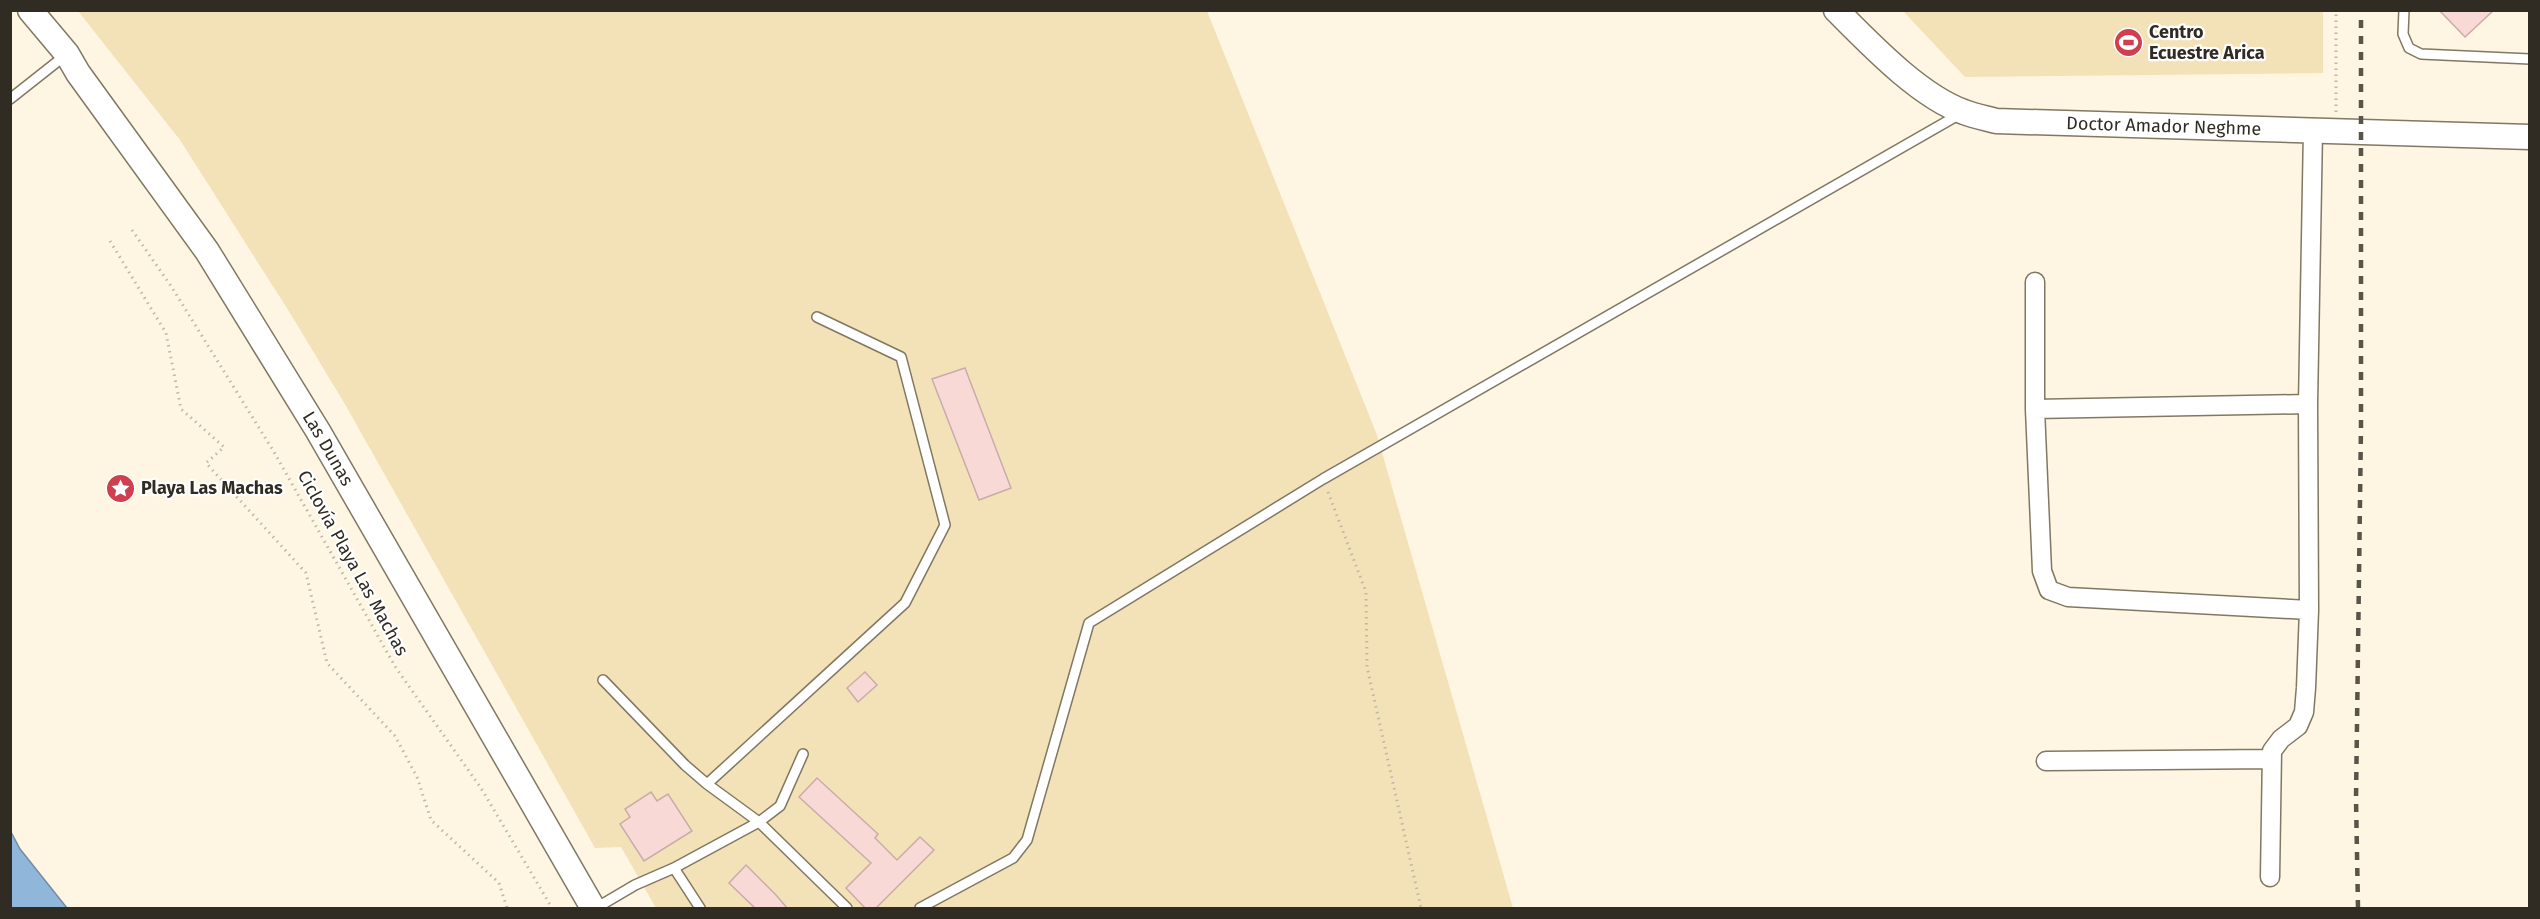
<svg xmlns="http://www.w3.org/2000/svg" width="2540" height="919" font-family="'Fira Sans',sans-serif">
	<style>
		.green { fill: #f3e1b7 }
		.water { fill: #90b7da; stroke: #738da3; stroke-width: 1.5 }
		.building { fill: #f8d9d6; stroke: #c9aca9; stroke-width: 1.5 }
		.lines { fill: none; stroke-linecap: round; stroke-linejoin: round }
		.service-casing { stroke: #817862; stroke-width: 12 }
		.minor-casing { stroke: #817862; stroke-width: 21 }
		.secondary-casing { stroke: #817862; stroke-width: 27 }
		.path { stroke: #bfb8a8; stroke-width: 3; stroke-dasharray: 1.5 4.5; stroke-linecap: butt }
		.service { stroke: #fff; stroke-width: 9 }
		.minor { stroke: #fff; stroke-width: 18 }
		.secondary { stroke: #fff; stroke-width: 24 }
		.rail { stroke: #585448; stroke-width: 4.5; stroke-dasharray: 8 8; stroke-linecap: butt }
		.labels { text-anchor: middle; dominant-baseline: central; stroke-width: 4.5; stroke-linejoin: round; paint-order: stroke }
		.poi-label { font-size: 18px; font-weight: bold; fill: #302c23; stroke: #fff; text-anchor: start }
		.street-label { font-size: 18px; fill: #302c23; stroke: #fff }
	</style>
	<rect width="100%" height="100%" fill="#fef6e2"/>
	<!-- green -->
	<path class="green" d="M 78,11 L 1207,11 L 1377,435 L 1513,908 L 656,908 L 621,847 L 595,848 L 346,406 L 290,313 L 180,140 Z
		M 1903,11 L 2323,11 L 2323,73 L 1965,77 Z"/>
	<!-- water -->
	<path class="water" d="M 11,832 L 20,849 L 67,908 L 11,908 Z"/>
	<!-- building -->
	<path class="building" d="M 2439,10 L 2494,10 L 2465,37 Z
		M 965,368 L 1011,488 L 979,500 L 932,379 Z
		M 865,672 L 877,685 L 858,702 L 847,688 Z
		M 817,778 L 878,834 L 875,838 L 897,860 L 920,837 L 934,850 L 875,909 L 866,909 L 846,888 L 871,863 L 799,797 Z
		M 651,792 L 657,801 L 668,794 L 692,831 L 644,861 L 620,824 L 630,817 L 625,809 Z
		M 746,865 L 776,895 L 788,909 L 756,909 L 729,883 Z"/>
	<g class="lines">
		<defs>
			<path id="service" d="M 2404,10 L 2403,34 L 2409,48 L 2421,54 L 2530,59
				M 10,99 L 67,54
				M 603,680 L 685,765 L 707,784 L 759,822 L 847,908
				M 707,784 L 905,603 L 945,525 L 901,357 L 817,317
				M 674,868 L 700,908
				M 596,908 L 635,885 L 674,868 L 759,822 L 780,806 L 803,754
				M 920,908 L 1013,858 L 1027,840 L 1089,623 L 1323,479 L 1960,114"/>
			<path id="minor" d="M 2035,282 L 2035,409 L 2042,571 L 2049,590 L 2068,597 L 2309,610
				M 2035,409 L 2308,404
				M 2046,761 L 2271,759
				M 2270,877 L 2272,751 L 2281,739 L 2298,726 L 2304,712 L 2306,688 L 2309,610 L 2308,404 L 2313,130"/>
			<g id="secondary">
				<path id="s1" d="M 30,10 L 67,54 L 78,73 L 207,251 L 318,431 L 593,908"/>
				<path id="s2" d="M 1836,10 C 1870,44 1919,96 1964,112 C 1974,116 1985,118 1996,121 L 2530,137"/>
			</g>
		</defs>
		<!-- service casing -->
		<use href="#service" class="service-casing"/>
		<!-- minor casing -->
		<use href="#minor" class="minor-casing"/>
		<!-- secondary casing -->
		<use href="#secondary" class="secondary-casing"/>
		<!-- path -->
		<path class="path" d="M 2336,112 L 2336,10
			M 132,230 L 171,286 L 274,452 L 396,668 L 481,788 L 552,908
			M 110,241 L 166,333 L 181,409 L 224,447 L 206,463 L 306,573 L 327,663 L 395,736 L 417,777 L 431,820 L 499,883 L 507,908
			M 1328,492 L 1366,592 L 1367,667 L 1421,908"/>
		<!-- service -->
		<use href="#service" class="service"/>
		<!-- minor -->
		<use href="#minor" class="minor"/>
		<!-- secondary -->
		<use href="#secondary" class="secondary"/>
		<!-- rail -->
		<path class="rail" d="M 2358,908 L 2356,799 L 2361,426 L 2361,10"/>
	</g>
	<!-- icons -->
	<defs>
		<symbol id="stadium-disc" viewBox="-11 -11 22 22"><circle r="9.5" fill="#d03f4d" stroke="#fff"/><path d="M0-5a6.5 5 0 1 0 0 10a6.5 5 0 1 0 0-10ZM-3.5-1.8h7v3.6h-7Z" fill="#fff"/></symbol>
		<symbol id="sight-disc" viewBox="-11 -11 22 22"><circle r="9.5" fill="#d03f4d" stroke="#fff"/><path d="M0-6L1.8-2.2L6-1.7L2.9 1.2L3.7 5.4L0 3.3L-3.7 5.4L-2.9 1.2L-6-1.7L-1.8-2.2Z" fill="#fff"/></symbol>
	</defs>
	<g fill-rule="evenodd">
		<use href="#stadium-disc" x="2112" y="26" width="33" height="33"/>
		<use href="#sight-disc" x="104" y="472" width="33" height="33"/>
	</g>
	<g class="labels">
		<!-- poi labels -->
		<g class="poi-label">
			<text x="2149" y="32">Centro<tspan x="2149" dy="21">Ecuestre Arica</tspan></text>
			<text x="141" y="488">Playa Las Machas</text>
		</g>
		<!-- street labels -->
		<g class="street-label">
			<text stroke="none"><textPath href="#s2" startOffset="366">Doctor Amador Neghme</textPath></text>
			<text stroke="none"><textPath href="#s1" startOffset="531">Las Dunas</textPath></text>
			<text transform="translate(353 563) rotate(61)">Ciclovía Playa Las Machas</text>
		</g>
	</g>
	<!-- border -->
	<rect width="2540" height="919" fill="none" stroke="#302c23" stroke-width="24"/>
</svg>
